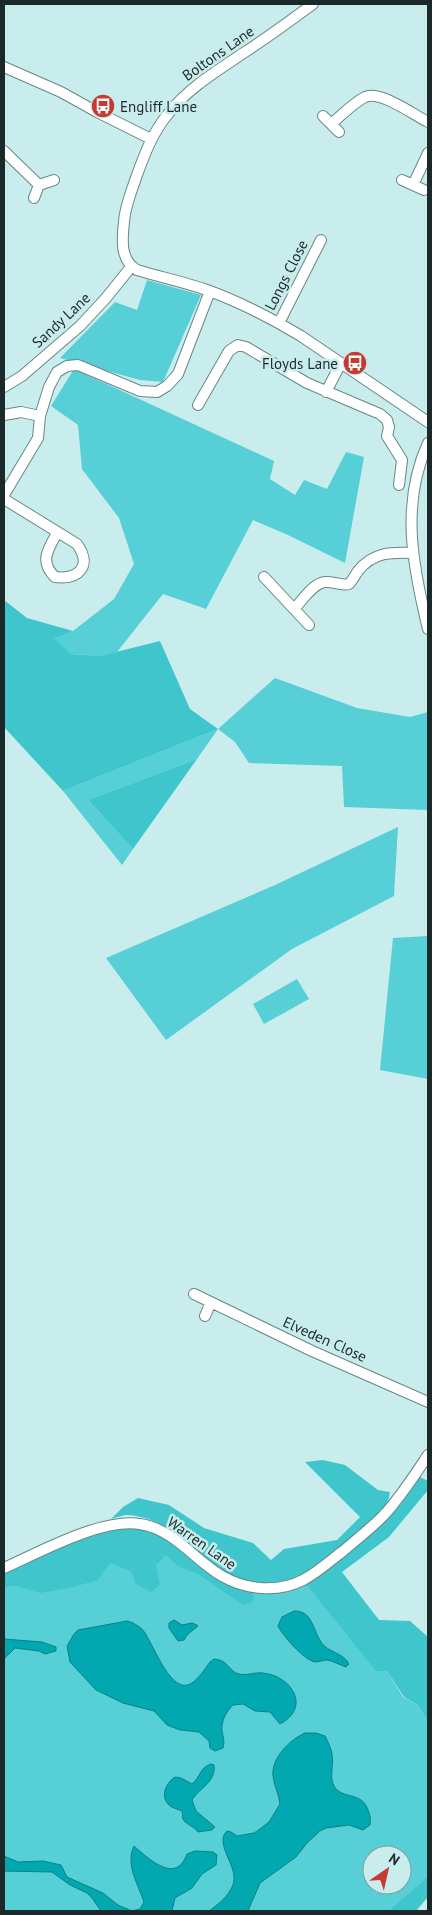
<svg xmlns="http://www.w3.org/2000/svg" width="432" height="1915" viewBox="0 0 432 1915" font-family="'PT Sans',sans-serif">
	<rect width="100%" height="100%" fill="#c9eced"/>
	<path fill="#56cfd6" fill-rule="evenodd" d="M 147,280 L 201,295 L 163,382 L 140,380 L 60,358 L 115,302 L 137,310 Z
		M 74,369 L 274,461 L 270,479 L 295,495 L 304,480 L 327,489 L 346,452 L 364,457 L 345,563 L 288,535 L 253,520 L 206,609 L 163,594 L 117,652 L 100,656 L 71,654 L 52,637 L 60,637 L 73,631 L 114,599 L 134,564 L 119,518 L 82,469 L 78,425 L 51,406 Z
		M 275,678 L 357,708 L 410,717 L 428,712 L 428,810 L 344,807 L 342,766 L 249,763 L 235,742 L 218,729 L 197,759 L 88,800 L 133,849 L 122,865 L 63,791 L 218,729 Z
		M 398,827 L 394,896 L 292,949 L 166,1040 L 106,958 L 275,885 Z
		M 428,936 L 428,1079 L 380,1070 L 393,938 Z
		M 297,979 L 309,999 L 264,1024 L 253,1004 Z
		M 125,1527 L 237,1588 C 266,1595 291,1593 317,1577 L 387,1671 L 403,1697 L 418,1705 L 428,1722 L 428,1876 L 388,1911 L 4,1911 L 4,1572 ZM 372,1855 L 402,1855 L 402,1885 L 372,1885 Z"/>
	<path fill="#3fc6cc" d="M 4,600 L 27,618 L 73,631 L 60,637 L 53,637 L 71,654 L 100,656 L 160,641 L 190,709 L 218,729 L 63,791 L 4,727 Z
		M 197,759 L 133,849 L 88,800 Z
		M 323,1460 L 345,1465 L 378,1490 L 390,1492 C 388,1513 363,1529 347,1542 C 332,1554 318,1567 301,1575 C 289,1581 277,1583 264,1584 C 216,1585 194,1535 151,1520 C 143,1517 134,1515 125,1515 C 121,1516 115,1518 111,1519 L 123,1507 L 138,1498 L 169,1505 L 204,1528 L 253,1543 L 271,1560 L 284,1549 L 337,1540 L 360,1517 L 305,1462 Z
		M 420,1477 L 428,1481 L 428,1490 L 389,1537 L 342,1572 L 379,1620 L 410,1621 L 428,1637 L 428,1722 L 418,1705 L 404,1697 L 387,1671 L 376,1671 L 306,1584 L 317,1577 L 390,1513 Z
		M 125,1527 C 174,1531 182,1554 219,1578 C 230,1586 245,1588 254,1595 L 252,1603 L 243,1605 L 198,1574 L 178,1566 L 166,1555 L 156,1565 L 160,1585 L 151,1592 L 136,1584 L 131,1571 L 110,1563 L 98,1580 L 73,1587 L 40,1593 L 13,1585 L 4,1588 L 4,1572 C 43,1554 82,1535 125,1527 Z
		M 428,1876 L 428,1897 L 416,1911 L 388,1911 Z"/>
	<path fill="#02a8af" stroke="#0a8287" d="M 294,1611 C 312,1610 313,1630 321,1642 C 328,1653 343,1652 349,1664 L 346,1667 C 340,1665 333,1661 327,1660 C 323,1660 319,1662 315,1662 C 304,1660 283,1636 278,1626 L 282,1617 Z
		M 174,1620 L 182,1625 L 192,1623 L 197,1625 L 198,1626 L 188,1634 L 184,1640 L 178,1641 L 169,1628 L 169,1623 Z
		M 127,1621 C 132,1622 137,1625 141,1628 C 152,1638 170,1698 192,1683 C 199,1678 205,1669 210,1662 L 214,1659 C 229,1660 229,1672 239,1674 C 247,1676 254,1672 262,1673 C 291,1675 312,1707 280,1724 L 270,1712 L 255,1711 L 243,1704 L 233,1705 C 226,1712 221,1721 222,1731 C 223,1737 225,1741 223,1748 L 215,1751 L 210,1748 L 209,1741 L 199,1732 L 180,1730 L 167,1725 L 154,1711 L 123,1703 L 96,1690 L 70,1662 L 67,1646 L 74,1634 L 78,1630 Z
		M 4,1639 L 42,1642 L 56,1647 L 56,1651 L 45,1654 L 39,1651 L 15,1648 L 4,1659 Z
		M 305,1733 L 316,1733 L 325,1736 C 328,1742 331,1748 332,1754 C 334,1764 329,1777 334,1786 C 342,1800 362,1791 368,1810 C 370,1815 371,1819 370,1825 L 363,1830 L 349,1825 L 326,1828 L 320,1831 L 307,1843 L 296,1857 L 260,1883 L 248,1911 L 209,1911 C 219,1904 235,1891 234,1877 C 234,1863 215,1842 227,1831 L 231,1832 L 237,1836 L 254,1833 L 260,1829 L 269,1822 L 280,1804 C 279,1794 274,1786 273,1776 C 271,1759 289,1740 305,1733 Z
		M 211,1764 L 214,1765 C 216,1783 199,1788 192,1800 L 196,1811 L 215,1827 L 212,1830 L 198,1832 C 195,1827 184,1823 183,1819 C 182,1817 183,1814 182,1811 C 178,1809 171,1808 168,1804 C 160,1795 167,1782 175,1777 L 181,1778 L 192,1784 C 200,1778 200,1767 211,1764 Z
		M 134,1846 C 149,1859 176,1885 187,1854 L 195,1851 L 213,1852 L 217,1855 L 216,1865 L 202,1874 L 192,1888 L 175,1898 L 172,1911 L 101,1911 L 92,1898 L 87,1893 L 70,1885 L 52,1872 L 4,1871 L 4,1856 L 18,1862 L 43,1861 L 61,1865 L 67,1877 L 103,1893 L 118,1905 L 132,1911 L 140,1909 L 144,1902 C 138,1884 125,1864 134,1846 Z"/>
	<g fill="none" stroke-linecap="round" stroke-linejoin="round">
		<g stroke="#668788" stroke-width="12">
			<path id="minor" d="M 313,4 C 290,21 268,37 245,52 C 217,71 188,88 168,114 C 153,132 145,153 137,175 C 132,190 125,206 124,222 C 122,240 120,260 137,270 C 160,277 184,282 207,290 C 240,302 271,318 301,336 L 428,422
				M 4,67 L 61,92 L 97,112 L 151,139
				M 323,116 L 339,132
				M 331,124 C 341,116 353,103 365,97 C 380,90 414,115 428,122
				M 4,151 L 39,185
				M 402,180 L 424,190
				M 413,185 L 428,153
				M 34,198 L 39,185 L 54,180
				M 279,323 L 321,240
				M 4,387 L 22,376 L 80,326 L 106,298 L 131,267
				M 326,392 L 341,363
				M 198,405 L 229,351 L 238,345 L 246,347 L 307,383 L 380,414 L 387,420 L 389,427 L 387,436 L 402,460 L 399,485
				M 4,415 L 21,412 L 40,416
				M 428,443 C 400,504 413,567 428,629
				M 4,495 L 38,438 L 40,416 L 49,387 L 57,372 L 67,366 L 78,365 L 140,391 L 157,392 L 167,386 L 178,374 L 210,291
				M 4,499 L 77,544 C 92,565 80,580 55,577 C 39,562 48,549 57,533
				M 264,577 L 309,625
				M 294,609 C 302,601 313,583 325,582 C 333,581 340,586 349,584 C 353,580 355,575 358,571 C 373,552 391,552 413,553
				M 194,1294 L 312,1351 L 428,1402
				M 205,1316 L 211,1302
				M 4,1568 C 40,1552 101,1518 140,1524 C 174,1529 194,1560 222,1576 C 246,1590 278,1593 303,1580 C 317,1573 330,1561 343,1551 C 356,1540 370,1529 383,1516 C 400,1498 414,1476 428,1455"/>
		</g>
		<use href="#minor" stroke="#fff" stroke-width="10"/>
	</g>
	<defs>
		<g id="bus-disc" transform="scale(1.25)"><circle r="9.5" fill="#c73a30" stroke="#c9eced"/><path d="M-5-6H5V4H4V6H2V4H-2V6H-4V4H-5ZM-3.5-4V0h7V-4ZM-3.5 1.2v1.5H-2V1.2ZM2 1.2v1.5H3.5V1.2Z" fill="#fff"/></g>
	</defs>
	<g fill-rule="evenodd">
		<use href="#bus-disc" x="103" y="106"/>
		<use href="#bus-disc" x="355" y="363"/>
	</g>
	<g text-anchor="middle" dominant-baseline="central" stroke-width="5" stroke-linejoin="round" paint-order="stroke">
		<g font-size="15" fill="#1c292a" stroke="#c9eced">
			<text transform="translate(218 53) rotate(-35)">Boltons Lane</text>
			<text transform="translate(286 275) rotate(-63)">Longs Close</text>
			<text transform="translate(61 320) rotate(-43)">Sandy Lane</text>
			<text transform="translate(325 1339) rotate(24)">Elveden Close</text>
			<text transform="translate(202 1543) rotate(35)">Warren Lane</text>
		</g>
		<g font-size="15" fill="#1c292a" stroke="#c9eced" text-anchor="start">
			<text x="120" y="106">Engliff Lane</text>
			<text x="338" y="363" text-anchor="end">Floyds Lane</text>
		</g>
	</g>
	<rect width="432" height="1915" fill="none" stroke="#1c292a" stroke-width="10"/>
	<g transform="translate(387 1870) rotate(34)"><circle r="24" fill="#c9eced" stroke="#849e9f"/>
	<path d="M0-4L9 19L0 12L-9 19Z" fill="#c73a30"/>
	<text y="-8" font-size="14" font-weight="bold" text-anchor="middle" fill="#1c292a">N</text>
	</g>
</svg>
